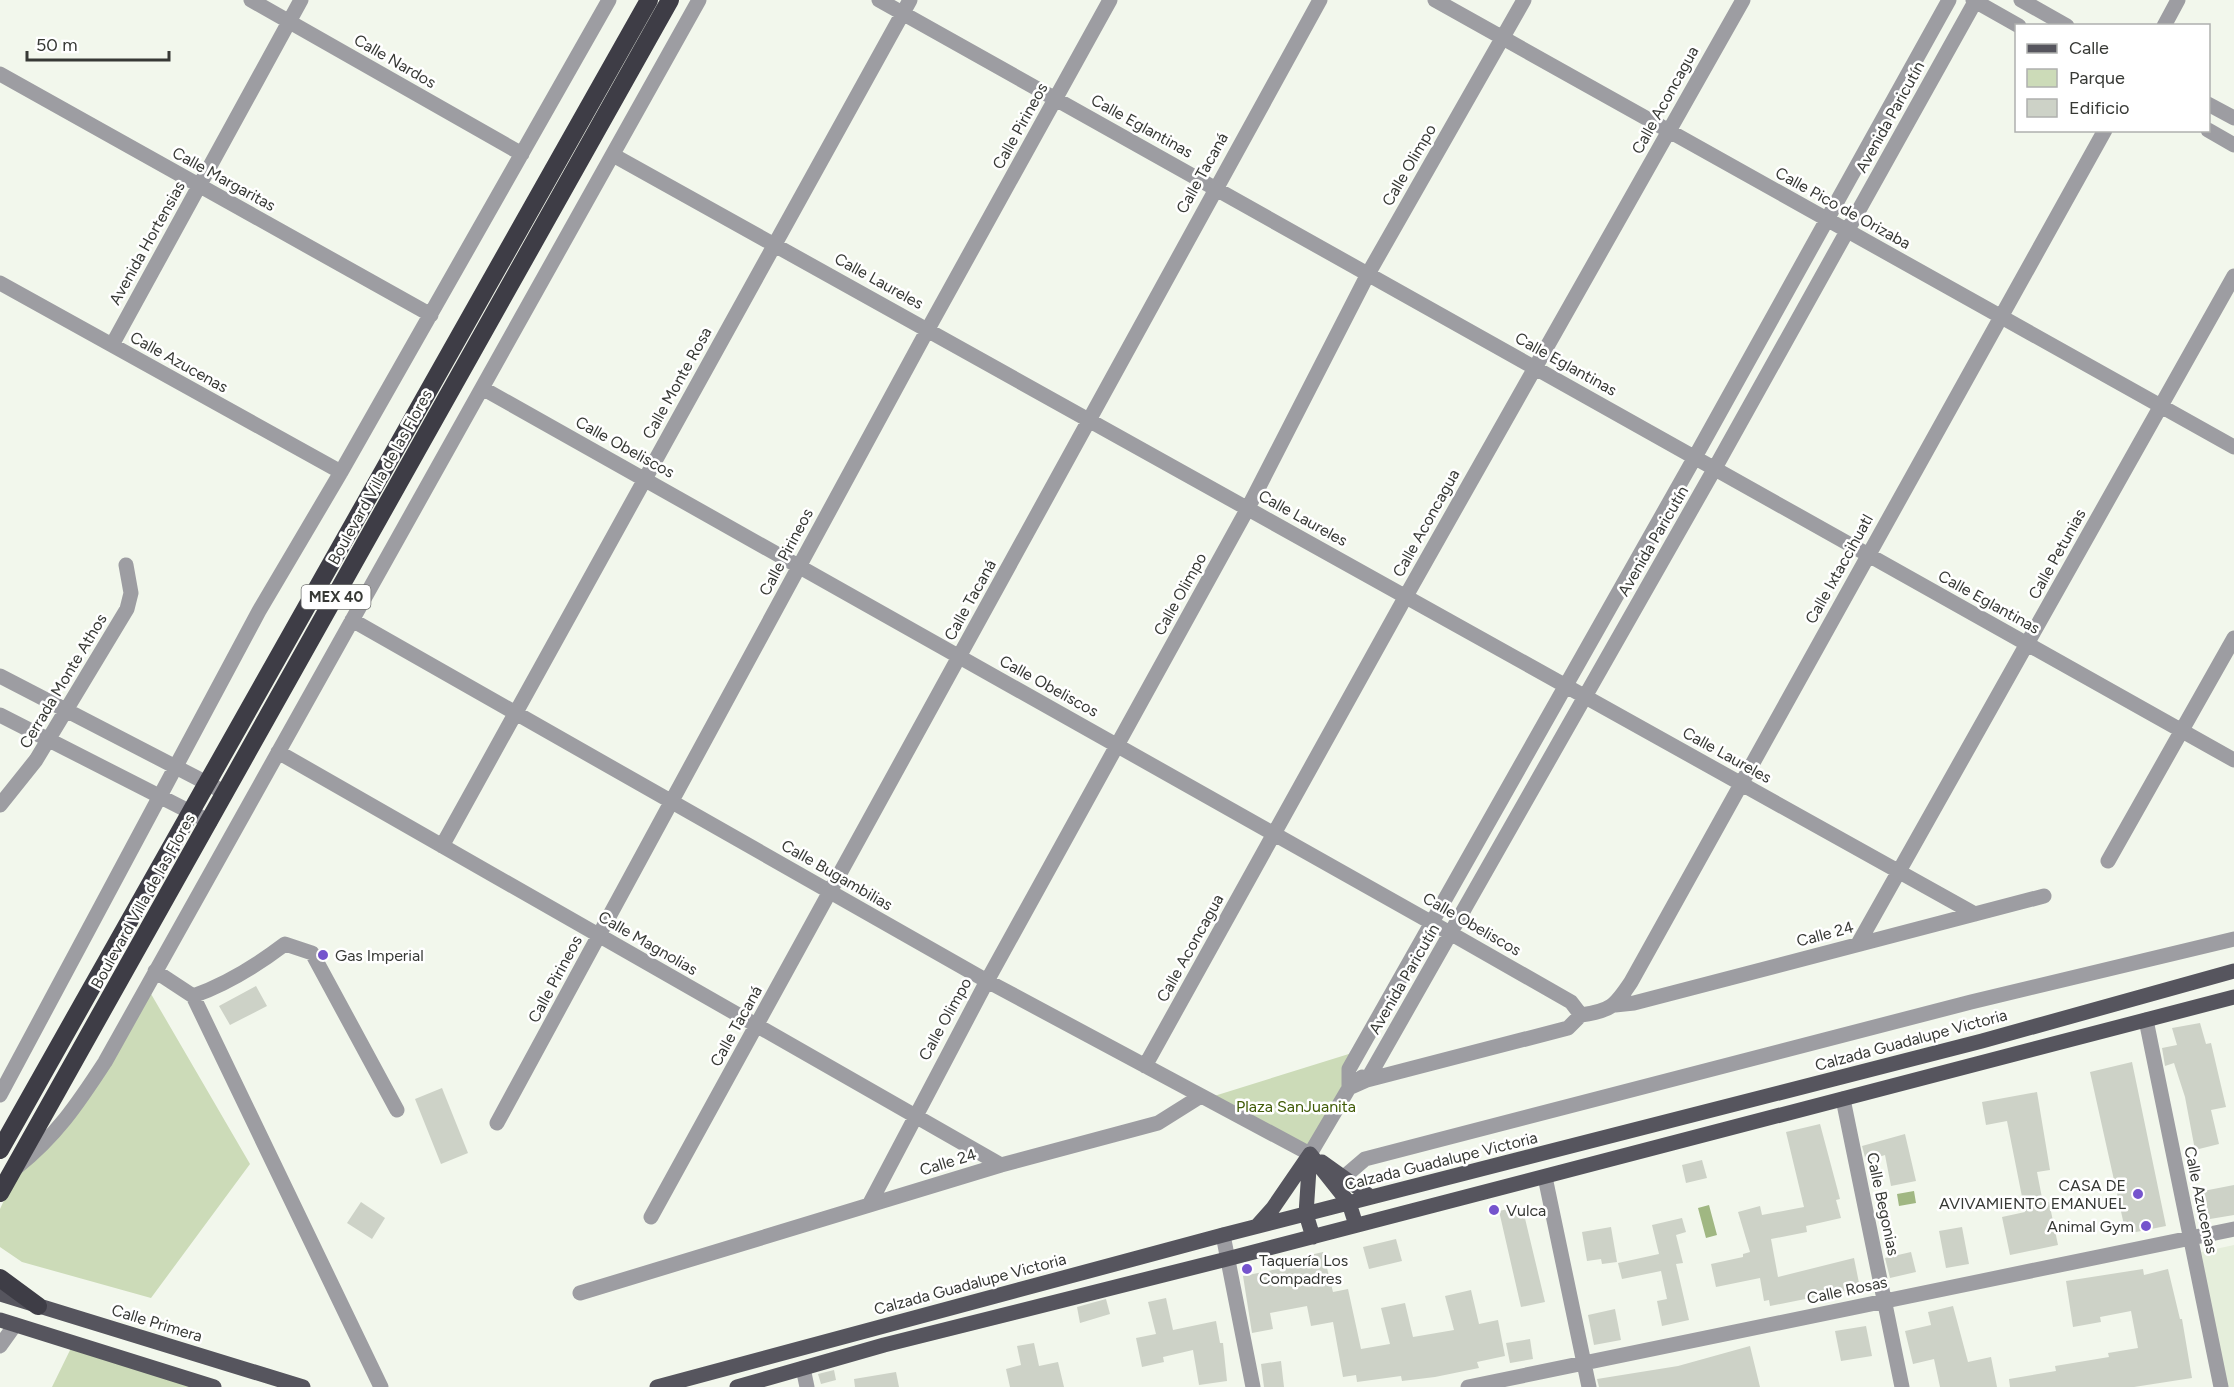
<svg xmlns="http://www.w3.org/2000/svg" width="2234" height="1387" viewBox="0 0 2234 1387" font-family="Figtree,sans-serif">
	<rect width="100%" height="100%" fill="#f2f7ec"/>
	<path fill="#e5eedb" d="M 2234,1245 L 2234,1387 L 2227,1387 L 2197,1253 Z"/>
	<path fill="#ccdbb8" d="M 147,987 L 250,1164 L 151,1298 L 22,1262 L 0,1247 L 0,1209 L 18,1170 L 57,1137 Z
		M 1352,1053 L 1350,1074 L 1309,1151 L 1211,1097 Z
		M 73,1344 L 215,1387 L 52,1387 Z"/>
	<path fill="#a0b782" d="M 1914,1191 L 1916,1203 L 1899,1206 L 1897,1194 Z
		M 1709,1205 L 1717,1235 L 1706,1238 L 1698,1208 Z"/>
	<path fill="#cdd2c7" d="M 256,986 L 267,1006 L 230,1025 L 219,1006 Z
		M 2200,1023 L 2206,1044 L 2211,1043 L 2226,1107 L 2211,1110 L 2219,1144 L 2195,1150 L 2185,1097 L 2174,1063 L 2165,1066 L 2162,1048 L 2177,1045 L 2172,1028 Z
		M 2132,1062 L 2166,1226 L 2126,1234 L 2090,1072 Z
		M 442,1088 L 468,1153 L 441,1164 L 415,1099 Z
		M 2037,1092 L 2050,1170 L 2037,1172 L 2043,1203 L 2049,1202 L 2058,1245 L 2010,1255 L 2002,1217 L 2025,1212 L 2007,1121 L 1986,1125 L 1982,1102 Z
		M 1820,1124 L 1840,1199 L 1836,1200 L 1841,1218 L 1806,1226 L 1807,1232 L 1771,1239 L 1778,1277 L 1854,1258 L 1860,1288 L 1770,1306 L 1769,1300 L 1764,1301 L 1760,1278 L 1716,1287 L 1711,1264 L 1743,1257 L 1743,1254 L 1750,1252 L 1738,1212 L 1760,1206 L 1762,1215 L 1804,1207 L 1786,1132 Z
		M 1905,1134 L 1916,1181 L 1891,1186 L 1885,1155 L 1866,1161 L 1862,1146 Z
		M 1702,1160 L 1707,1178 L 1686,1183 L 1682,1165 Z
		M 2234,1185 L 2234,1215 L 2198,1221 L 2193,1193 Z
		M 361,1202 L 385,1218 L 372,1239 L 347,1223 Z
		M 1522,1206 L 1545,1302 L 1521,1307 L 1499,1211 Z
		M 1682,1218 L 1686,1232 L 1676,1235 L 1683,1263 L 1676,1264 L 1689,1320 L 1662,1326 L 1657,1301 L 1667,1299 L 1661,1271 L 1622,1279 L 1618,1263 L 1659,1254 L 1652,1225 Z
		M 1611,1227 L 1617,1262 L 1602,1264 L 1601,1259 L 1587,1261 L 1582,1232 Z
		M 1962,1227 L 1969,1264 L 1946,1268 L 1939,1231 Z
		M 1396,1239 L 1402,1261 L 1369,1269 L 1363,1247 Z
		M 1323,1252 L 1333,1292 L 1348,1289 L 1361,1349 L 1390,1344 L 1381,1308 L 1405,1303 L 1413,1337 L 1454,1330 L 1445,1296 L 1471,1290 L 1479,1324 L 1498,1320 L 1505,1356 L 1477,1362 L 1479,1368 L 1435,1377 L 1402,1381 L 1401,1376 L 1357,1382 L 1356,1375 L 1343,1377 L 1333,1322 L 1311,1326 L 1307,1306 L 1270,1313 L 1273,1329 L 1252,1333 L 1243,1276 L 1308,1263 L 1306,1256 Z
		M 1911,1252 L 1916,1272 L 1890,1278 L 1885,1258 Z
		M 2143,1269 L 2144,1275 L 2168,1269 L 2180,1319 L 2182,1319 L 2192,1378 L 2134,1387 L 2010,1387 L 2009,1379 L 2056,1371 L 2055,1366 L 2109,1357 L 2108,1353 L 2138,1348 L 2131,1311 L 2100,1317 L 2101,1322 L 2073,1327 L 2066,1281 Z
		M 1166,1298 L 1173,1330 L 1216,1321 L 1220,1343 L 1223,1343 L 1227,1381 L 1199,1385 L 1193,1350 L 1163,1357 L 1164,1362 L 1142,1367 L 1136,1338 L 1156,1334 L 1148,1302 Z
		M 1106,1299 L 1110,1314 L 1080,1323 L 1077,1307 Z
		M 1953,1306 L 1968,1362 L 1991,1357 L 1997,1387 L 1940,1387 L 1934,1359 L 1913,1364 L 1905,1331 L 1931,1325 L 1928,1312 Z
		M 1615,1309 L 1621,1340 L 1594,1345 L 1588,1315 Z
		M 1866,1326 L 1872,1356 L 1841,1361 L 1835,1331 Z
		M 1530,1339 L 1533,1359 L 1510,1363 L 1506,1343 Z
		M 1034,1343 L 1039,1366 L 1058,1362 L 1064,1387 L 1010,1387 L 1006,1369 L 1021,1365 L 1017,1346 Z
		M 1750,1346 L 1760,1387 L 1599,1387 L 1597,1379 L 1678,1366 Z
		M 1281,1361 L 1284,1387 L 1264,1387 L 1261,1364 Z
		M 834,1370 L 836,1380 L 821,1384 L 818,1374 Z
		M 896,1372 L 899,1387 L 855,1387 L 854,1379 Z"/>
	<g fill="none" stroke-linecap="round" stroke-linejoin="round">
		<path stroke="#9d9da2" stroke-width="15" d="M 251,0 L 522,154
			M 879,0 L 2234,760
			M 1435,0 L 2234,447
			M 1973,0 L 2019,26
			M 2021,0 L 2067,26
			M 2164,26 L 2178,0
			M 0,74 L 431,315
			M 2208,104 L 2234,118
			M 2208,130 L 2234,145
			M 613,155 L 1975,914
			M 0,283 L 341,472
			M 112,345 L 301,0
			M 482,388 L 1450,933 L 1571,1002 L 1581,1015 C 1611,1011 1615,1006 1631,982 L 2105,130
			M 352,620 L 987,981 L 1310,1154 L 1349,1088 L 1349,1069 L 1695,457 L 1949,0
			M 0,676 L 226,793
			M 0,715 L 210,822
			M 278,752 L 1001,1165
			M 0,805 L 36,760 L 127,609 L 131,593 L 126,565
			M 442,846 L 910,0
			M 2108,861 L 2234,638
			M 1858,944 L 2234,276
			M 155,971 L 193,996 L 381,1387
			M 193,996 C 227,984 256,966 285,944 L 312,953 L 397,1110
			M 1615,1005 L 1634,1003 L 2044,896
			M 2146,1020 L 2221,1387
			M 1145,1066 L 1406,596 L 1743,0
			M 1362,1077 L 1367,1080 L 1568,1028 L 1581,1015
			M 1349,1088 L 1367,1080 L 1715,468 L 1976,0
			M 0,1095 L 259,611 L 341,472 L 609,0
			M 1843,1099 L 1902,1387
			M 497,1123 L 928,329 L 1110,0
			M 16,1168 C 56,1136 77,1105 105,1062 L 699,0
			M 1344,1177 L 1365,1159 L 1971,1002 L 2234,939
			M 1545,1177 L 1589,1387
			M 869,1205 L 987,981 L 1248,508 L 1368,274 L 1524,0
			M 651,1217 L 1320,0
			M 1223,1235 L 1253,1387
			M 580,1293 L 1001,1165 L 1158,1123 L 1201,1096
			M 0,1346 L 15,1325
			M 803,1368 L 807,1387
			M 1468,1387 L 2234,1229"/>
		<path stroke="#56555e" stroke-width="15" d="M 1310,1154 L 1349,1203 L 1356,1225
			M 1310,1154 L 1306,1214 L 1313,1237
			M 1322,1162 L 1371,1197
			M 1257,1226 L 1273,1208 L 1310,1154
			M 0,1294 L 303,1387
			M 0,1320 L 214,1387
			M 657,1387 L 1223,1235 L 1982,1041 L 2234,971
			M 737,1387 L 884,1345 L 1227,1259 L 2234,997"/>
		<path stroke="#3e3d46" stroke-width="18" d="M 0,1150 L 649,0
			M 0,1193 L 670,0
			M 0,1278 L 38,1306"/>
	</g>
	<g fill="#7554cd" stroke="#fff" stroke-width="2">
		<circle cx="323" cy="955" r="6"/>
		<circle cx="2138" cy="1194" r="6"/>
		<circle cx="1494" cy="1210" r="6"/>
		<circle cx="2146" cy="1226" r="6"/>
		<circle cx="1247" cy="1269" r="6"/>
	</g>
	<g text-anchor="middle" dominant-baseline="central" stroke-width="5" stroke-linejoin="round" paint-order="stroke">
		<rect fill="#fff" stroke="#737472" stroke-width="1.5" x="301.5" y="585" width="69" height="24" rx="4.5"/>
		<g font-size="15" font-weight="bold" fill="#373935">
			<text x="336" y="597">MEX 40</text>
		</g>
		<g font-size="16" fill="#373935" stroke="#fff">
			<text transform="translate(395 61) rotate(30)">Calle Nardos</text>
			<text transform="translate(1665 100) rotate(-61)">Calle Aconcagua</text>
			<text transform="translate(1890 117) rotate(-61)">Avenida Paricutín</text>
			<text transform="translate(1020 126) rotate(-61)">Calle Pirineos</text>
			<text transform="translate(1142 126) rotate(29)">Calle Eglantinas</text>
			<text transform="translate(1409 165) rotate(-60)">Calle Olimpo</text>
			<text transform="translate(1202 173) rotate(-61)">Calle Tacaná</text>
			<text transform="translate(224 179) rotate(29)">Calle Margaritas</text>
			<text transform="translate(1843 208) rotate(29)">Calle Pico de Orizaba</text>
			<text transform="translate(147 243) rotate(-61)">Avenida Hortensias</text>
			<text transform="translate(879 281) rotate(29)">Calle Laureles</text>
			<text transform="translate(179 362) rotate(29)">Calle Azucenas</text>
			<text transform="translate(1566 364) rotate(29)">Calle Eglantinas</text>
			<text transform="translate(677 383) rotate(-61)">Calle Monte Rosa</text>
			<text transform="translate(625 447) rotate(29)">Calle Obeliscos</text>
			<text transform="translate(380 477) rotate(-61)">Boulevard Villa de las Flores</text>
			<text transform="translate(1303 518) rotate(29)">Calle Laureles</text>
			<text transform="translate(1426 523) rotate(-61)">Calle Aconcagua</text>
			<text transform="translate(1653 541) rotate(-60)">Avenida Paricutín</text>
			<text transform="translate(786 552) rotate(-62)">Calle Pirineos</text>
			<text transform="translate(2057 554) rotate(-61)">Calle Petunias</text>
			<text transform="translate(1839 569) rotate(-61)">Calle Ixtaccihuatl</text>
			<text transform="translate(1180 594) rotate(-61)">Calle Olimpo</text>
			<text transform="translate(970 600) rotate(-61)">Calle Tacaná</text>
			<text transform="translate(1989 602) rotate(29)">Calle Eglantinas</text>
			<text transform="translate(63 681) rotate(-59)">Cerrada Monte Athos</text>
			<text transform="translate(1049 686) rotate(29)">Calle Obeliscos</text>
			<text transform="translate(1727 755) rotate(29)">Calle Laureles</text>
			<text transform="translate(837 875) rotate(30)">Calle Bugambilias</text>
			<text transform="translate(143 901) rotate(-61)">Boulevard Villa de las Flores</text>
			<text transform="translate(1472 924) rotate(30)">Calle Obeliscos</text>
			<text transform="translate(1825 934) rotate(-15)">Calle 24</text>
			<text transform="translate(648 943) rotate(30)">Calle Magnolias</text>
			<text transform="translate(1190 948) rotate(-61)">Calle Aconcagua</text>
			<text transform="translate(555 979) rotate(-62)">Calle Pirineos</text>
			<text transform="translate(1404 979) rotate(-60)">Avenida Paricutín</text>
			<text transform="translate(945 1019) rotate(-61)">Calle Olimpo</text>
			<text transform="translate(736 1026) rotate(-61)">Calle Tacaná</text>
			<text transform="translate(1911 1040) rotate(-15)">Calzada Guadalupe Victoria</text>
			<text transform="translate(1441 1161) rotate(-14)">Calzada Guadalupe Victoria</text>
			<text transform="translate(948 1162) rotate(-17)">Calle 24</text>
			<text transform="translate(2201 1200) rotate(78)">Calle Azucenas</text>
			<text transform="translate(1883 1204) rotate(78)">Calle Begonias</text>
			<text transform="translate(970 1284) rotate(-15)">Calzada Guadalupe Victoria</text>
			<text transform="translate(1847 1290) rotate(-12)">Calle Rosas</text>
			<text transform="translate(157 1323) rotate(17)">Calle Primera</text>
		</g>
		<g font-size="16" fill="#373935" stroke="#fff" text-anchor="start">
			<text x="335" y="955">Gas Imperial</text>
			<text x="2126" y="1185" text-anchor="end">CASA DE<tspan x="2126" dy="18">AVIVAMIENTO EMANUEL</tspan></text>
			<text x="1506" y="1210">Vulca</text>
			<text x="2134" y="1226" text-anchor="end">Animal Gym</text>
			<text x="1259" y="1260">Taquería Los<tspan x="1259" dy="18">Compadres</tspan></text>
		</g>
		<g font-size="16" fill="#405b07" stroke="#fff">
			<text x="1296" y="1106">Plaza SanJuanita</text>
		</g>
	</g>
	<rect x="2015" y="24" width="195" height="108" fill="#ffffff" stroke="#afb0ae" stroke-width="1.5"/>
	<rect x="2027" y="44" width="30" height="9" fill="#56555e" stroke="#afb0ae" stroke-width="1.5"/>
	<text x="2069" y="54" font-size="18" fill="#373935">Calle</text>
	<rect x="2027" y="69" width="30" height="18" fill="#ccdbb8" stroke="#afb0ae" stroke-width="1.5"/>
	<text x="2069" y="84" font-size="18" fill="#373935">Parque</text>
	<rect x="2027" y="99" width="30" height="18" fill="#cdd2c7" stroke="#afb0ae" stroke-width="1.5"/>
	<text x="2069" y="114" font-size="18" fill="#373935">Edificio</text>
	<path d="M27 51v9h142v-9" fill="none" stroke="#373935" stroke-width="3"/>
	<text x="36" y="51" font-size="18" fill="#373935" stroke="#ffffff" stroke-width="4.5" paint-order="stroke">50 m</text>
</svg>
